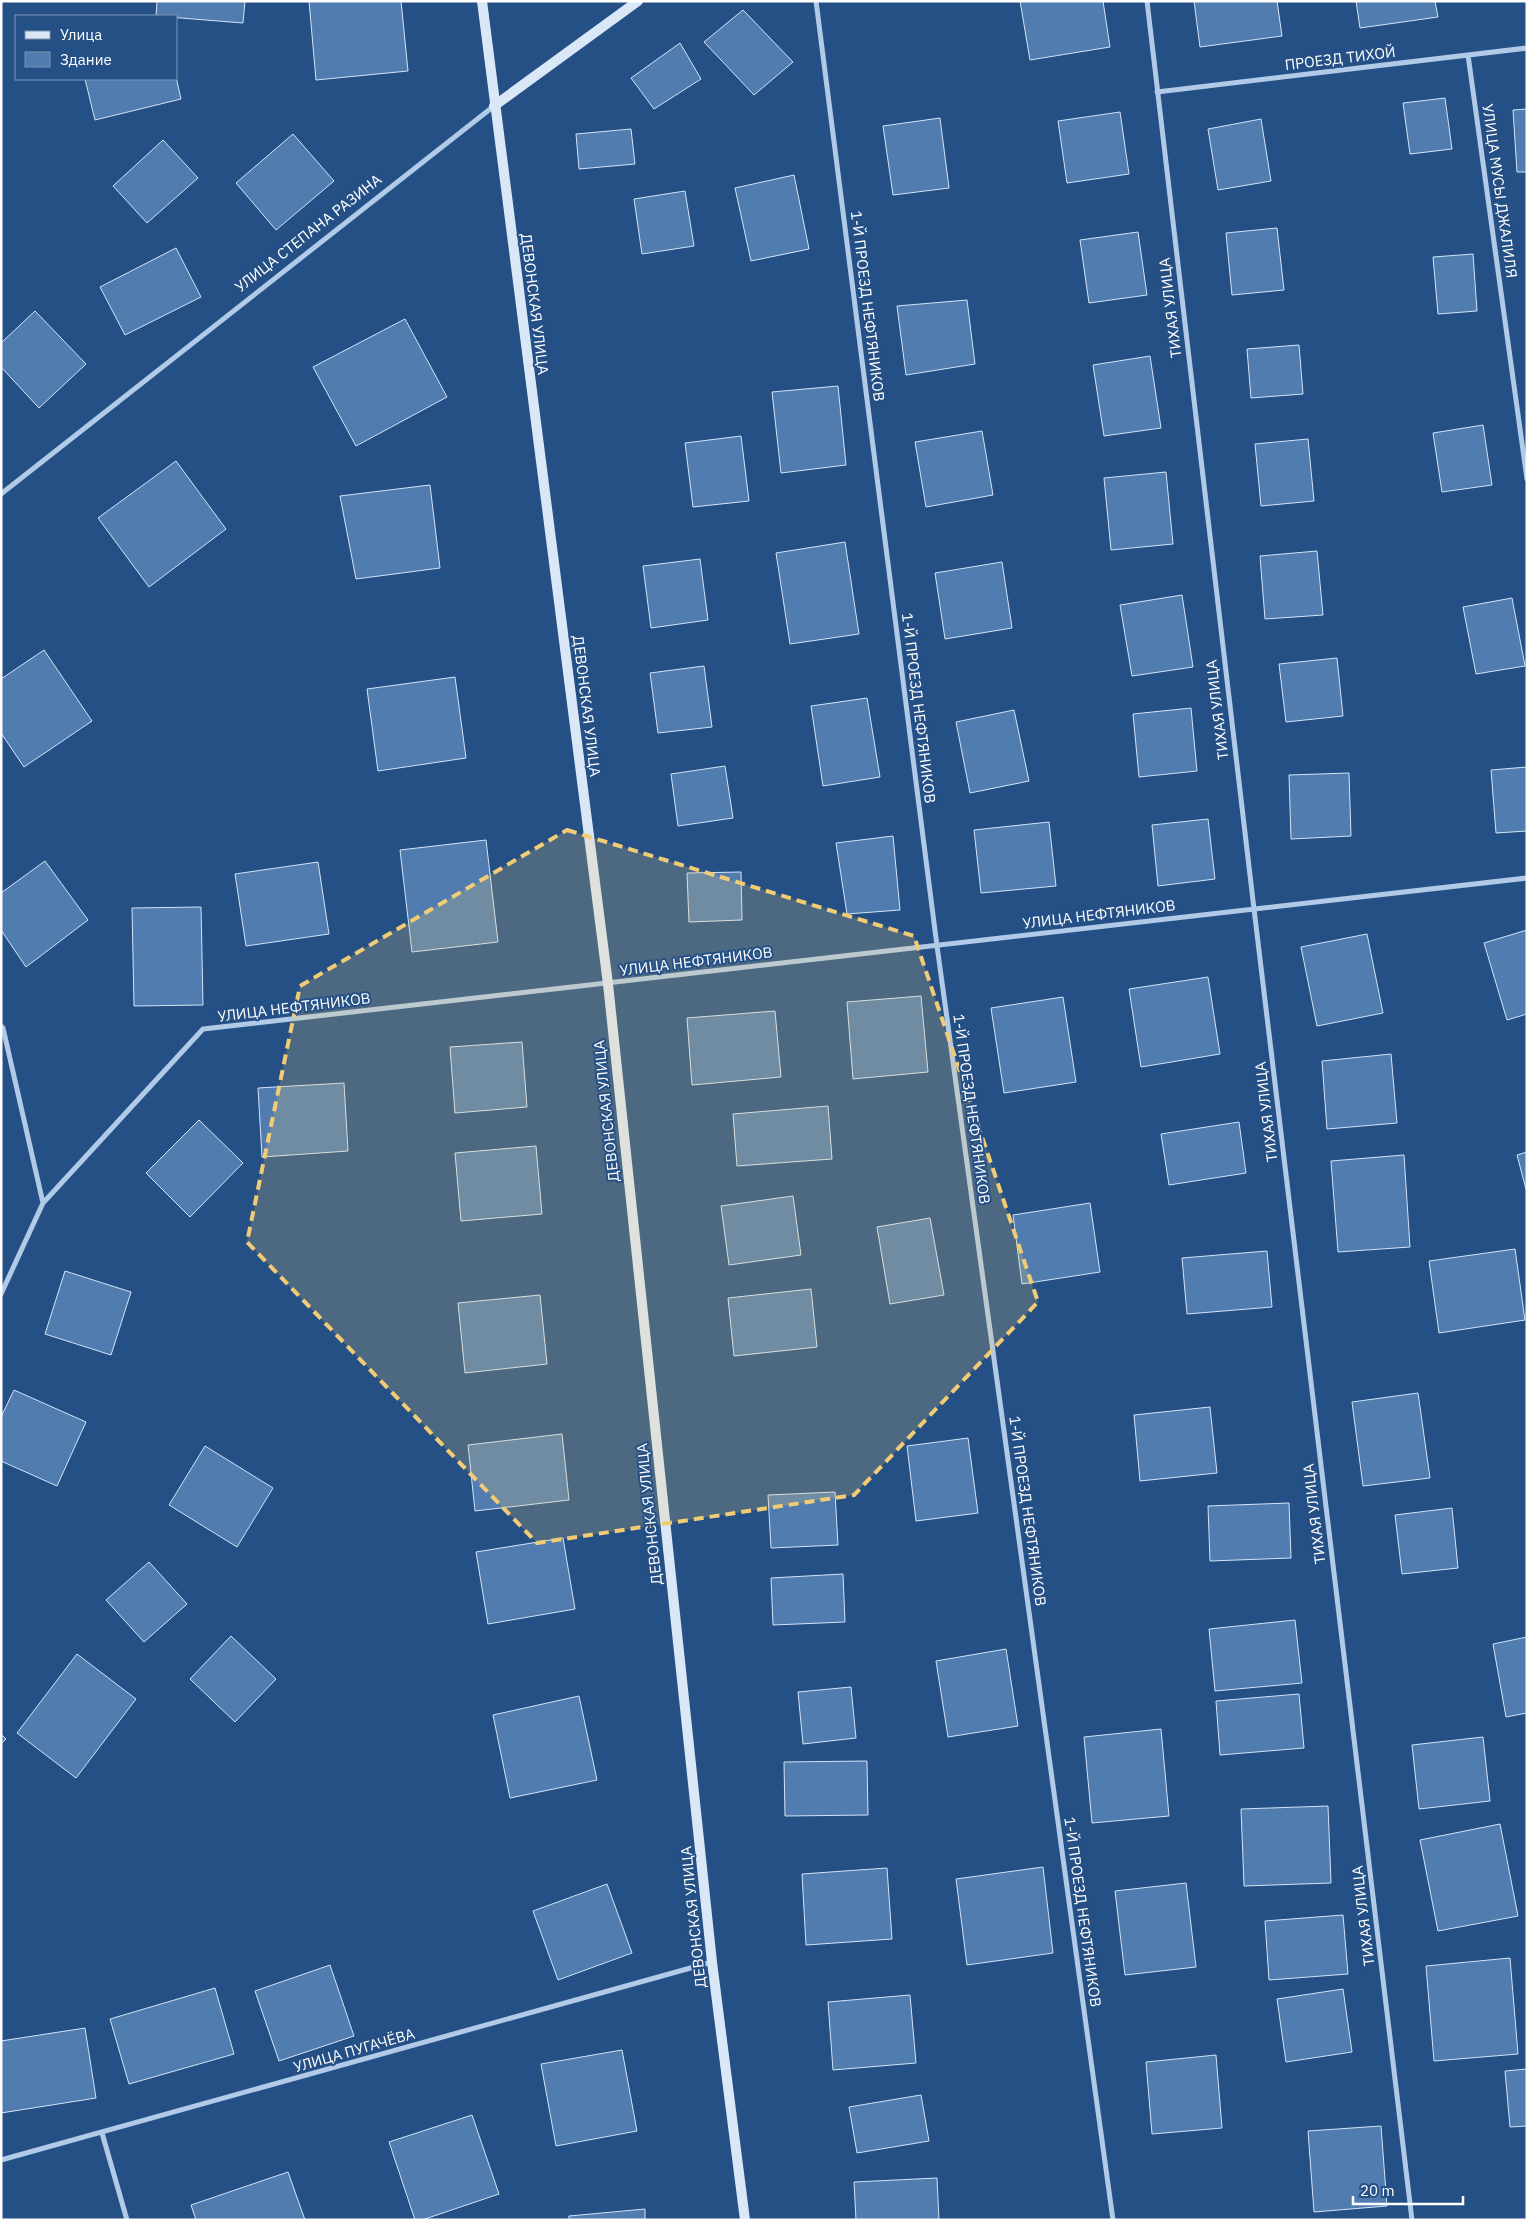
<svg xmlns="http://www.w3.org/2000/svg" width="1528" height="2221" viewBox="0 0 1528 2221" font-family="'IBM Plex Sans',sans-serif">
	<rect width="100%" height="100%" fill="#255086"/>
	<path fill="#517cb0" stroke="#d3e4f6" d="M 157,1 L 245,1 L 243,23 L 156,16 Z
		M 309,1 L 401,1 L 408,71 L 316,80 Z
		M 1020,1 L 1103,1 L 1110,47 L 1030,60 Z
		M 1194,1 L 1277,1 L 1282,36 L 1200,47 Z
		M 1356,1 L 1435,1 L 1438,17 L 1360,28 Z
		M 743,10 L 793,62 L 754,95 L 704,42 Z
		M 680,43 L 701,79 L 654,109 L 631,78 Z
		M 176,77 L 181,99 L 95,120 L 85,79 Z
		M 1445,98 L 1452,149 L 1410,154 L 1403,103 Z
		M 1527,109 L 1527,172 L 1517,172 L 1513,110 Z
		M 1120,112 L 1129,174 L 1067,183 L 1058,121 Z
		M 940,118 L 949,188 L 893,195 L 883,126 Z
		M 1261,119 L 1271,181 L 1218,190 L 1208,129 Z
		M 631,129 L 635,164 L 579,169 L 576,134 Z
		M 293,134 L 334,181 L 276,230 L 236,183 Z
		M 163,140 L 198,178 L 147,223 L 113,186 Z
		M 794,175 L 809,249 L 751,261 L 735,188 Z
		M 685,191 L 694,246 L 642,254 L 634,199 Z
		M 1277,228 L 1284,290 L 1232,295 L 1226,233 Z
		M 1138,232 L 1147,295 L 1089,303 L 1080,240 Z
		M 176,248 L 201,297 L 125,335 L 100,287 Z
		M 1473,254 L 1477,311 L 1438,314 L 1433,257 Z
		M 967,300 L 975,364 L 906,375 L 897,306 Z
		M 35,311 L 86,364 L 39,408 L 1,367 L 1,343 Z
		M 405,319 L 447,397 L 356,446 L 313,367 Z
		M 1299,345 L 1303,394 L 1251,398 L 1247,349 Z
		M 1150,356 L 1161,428 L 1104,436 L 1093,365 Z
		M 838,386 L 846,465 L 781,473 L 772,392 Z
		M 1483,425 L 1492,485 L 1442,492 L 1433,433 Z
		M 982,431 L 993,495 L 926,507 L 915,442 Z
		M 741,436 L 749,501 L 693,507 L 685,443 Z
		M 1308,439 L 1314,501 L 1261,506 L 1255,444 Z
		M 176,461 L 226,529 L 149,587 L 98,518 Z
		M 1166,472 L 1173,544 L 1111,550 L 1104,478 Z
		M 430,485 L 440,568 L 356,579 L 340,496 Z
		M 845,542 L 859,634 L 790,644 L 776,553 Z
		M 1317,551 L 1323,615 L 1265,619 L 1260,556 Z
		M 700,559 L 708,620 L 651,628 L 643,566 Z
		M 1002,562 L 1012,628 L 945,639 L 935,573 Z
		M 1182,595 L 1193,667 L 1132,676 L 1120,605 Z
		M 1512,598 L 1525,666 L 1476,674 L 1463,607 Z
		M 44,650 L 92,721 L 24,767 L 1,733 L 1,679 Z
		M 1337,658 L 1343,716 L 1286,722 L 1279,664 Z
		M 704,666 L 712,727 L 658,733 L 650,673 Z
		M 455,677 L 466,758 L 378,771 L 367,689 Z
		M 867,698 L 880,777 L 823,786 L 811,706 Z
		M 1191,708 L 1197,771 L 1139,777 L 1133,714 Z
		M 1014,710 L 1029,781 L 970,793 L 956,722 Z
		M 725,766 L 733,818 L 678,826 L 671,774 Z
		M 1527,767 L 1527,831 L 1496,833 L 1491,770 Z
		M 1349,773 L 1351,836 L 1291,839 L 1289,775 Z
		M 1208,819 L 1215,879 L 1158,886 L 1152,825 Z
		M 1049,822 L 1056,886 L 981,893 L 974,830 Z
		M 893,836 L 900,910 L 847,914 L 836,843 Z
		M 486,840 L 498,942 L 412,952 L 400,850 Z
		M 45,861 L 88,920 L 26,967 L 1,930 L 1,893 Z
		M 318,862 L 329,934 L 246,946 L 235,874 Z
		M 741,872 L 742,920 L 689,922 L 687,873 Z
		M 201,907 L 203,1005 L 134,1006 L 132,908 Z
		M 1527,930 L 1527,1014 L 1507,1020 L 1484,943 Z
		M 1367,934 L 1383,1013 L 1317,1026 L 1301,947 Z
		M 1208,977 L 1220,1054 L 1141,1067 L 1129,989 Z
		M 921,996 L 928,1072 L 853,1079 L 847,1002 Z
		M 1063,997 L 1076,1082 L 1004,1093 L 991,1008 Z
		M 775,1011 L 781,1077 L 692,1085 L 687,1018 Z
		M 522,1042 L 527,1107 L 455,1113 L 450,1047 Z
		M 1391,1054 L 1397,1123 L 1327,1129 L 1322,1061 Z
		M 344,1083 L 348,1151 L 262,1157 L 258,1088 Z
		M 828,1106 L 832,1159 L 737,1166 L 733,1114 Z
		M 199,1120 L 243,1163 L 190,1217 L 146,1173 Z
		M 1239,1122 L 1246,1173 L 1169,1185 L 1161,1134 Z
		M 536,1146 L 542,1214 L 461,1221 L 455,1153 Z
		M 1527,1152 L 1527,1193 L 1517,1155 Z
		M 1404,1155 L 1410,1247 L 1338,1252 L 1331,1161 Z
		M 793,1196 L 801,1255 L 729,1265 L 721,1206 Z
		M 1090,1203 L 1100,1272 L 1022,1284 L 1013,1215 Z
		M 930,1218 L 944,1295 L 890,1304 L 877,1227 Z
		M 1515,1249 L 1525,1320 L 1439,1333 L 1429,1261 Z
		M 1267,1251 L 1272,1307 L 1187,1314 L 1182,1258 Z
		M 65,1271 L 131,1292 L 111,1355 L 45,1334 Z
		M 811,1289 L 817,1347 L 734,1356 L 728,1298 Z
		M 540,1295 L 547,1364 L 465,1373 L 458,1303 Z
		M 14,1390 L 86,1422 L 57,1486 L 1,1461 L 1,1417 Z
		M 1418,1393 L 1430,1478 L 1363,1486 L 1352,1402 Z
		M 1210,1407 L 1217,1473 L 1140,1481 L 1134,1415 Z
		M 562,1434 L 569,1500 L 475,1511 L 468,1445 Z
		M 968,1438 L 978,1513 L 916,1521 L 907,1446 Z
		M 205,1446 L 273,1488 L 237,1547 L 169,1505 Z
		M 835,1492 L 838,1545 L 771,1548 L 768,1495 Z
		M 1289,1503 L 1291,1558 L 1210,1561 L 1208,1506 Z
		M 1452,1508 L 1458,1568 L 1402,1574 L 1395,1515 Z
		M 563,1538 L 575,1609 L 488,1624 L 476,1552 Z
		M 149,1562 L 187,1604 L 144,1642 L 106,1600 Z
		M 843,1574 L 845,1622 L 773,1625 L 771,1578 Z
		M 1295,1620 L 1302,1683 L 1215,1691 L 1209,1629 Z
		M 231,1636 L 276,1679 L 235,1722 L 190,1679 Z
		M 1527,1637 L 1527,1713 L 1506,1717 L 1493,1644 Z
		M 1006,1649 L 1018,1726 L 948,1737 L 936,1661 Z
		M 77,1654 L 136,1699 L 76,1778 L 17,1733 Z
		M 851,1687 L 856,1738 L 803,1744 L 798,1692 Z
		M 1299,1694 L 1304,1748 L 1220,1755 L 1216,1701 Z
		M 579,1696 L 597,1780 L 510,1798 L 493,1715 Z
		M 1161,1729 L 1169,1816 L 1092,1823 L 1084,1737 Z
		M 1,1734 L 6,1739 L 1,1744 Z
		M 1483,1737 L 1490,1801 L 1419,1809 L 1412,1745 Z
		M 867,1761 L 868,1815 L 785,1816 L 784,1762 Z
		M 1328,1806 L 1331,1883 L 1244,1886 L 1241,1809 Z
		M 1500,1824 L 1518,1916 L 1438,1931 L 1420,1840 Z
		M 1043,1867 L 1053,1953 L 967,1965 L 956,1879 Z
		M 887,1868 L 892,1939 L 806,1945 L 802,1874 Z
		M 1186,1883 L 1196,1967 L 1125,1975 L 1115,1891 Z
		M 607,1884 L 632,1953 L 558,1980 L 533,1911 Z
		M 1343,1915 L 1348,1974 L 1269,1980 L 1265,1921 Z
		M 1510,1958 L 1518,2054 L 1434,2061 L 1426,1966 Z
		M 330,1965 L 354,2036 L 279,2061 L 255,1991 Z
		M 215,1988 L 234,2054 L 129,2084 L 110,2019 Z
		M 1343,1989 L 1352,2052 L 1286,2062 L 1277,1999 Z
		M 910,1995 L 916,2063 L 833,2070 L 828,2002 Z
		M 85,2028 L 96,2098 L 1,2113 L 1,2041 Z
		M 622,2050 L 637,2131 L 556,2146 L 541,2064 Z
		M 1216,2055 L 1222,2128 L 1152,2134 L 1146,2062 Z
		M 1527,2069 L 1527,2126 L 1510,2127 L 1505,2071 Z
		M 921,2095 L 929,2141 L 857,2153 L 849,2107 Z
		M 472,2115 L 499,2194 L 422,2220 L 415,2220 L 389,2142 Z
		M 1381,2126 L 1387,2206 L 1314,2212 L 1308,2131 Z
		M 288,2172 L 305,2220 L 196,2220 L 191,2205 Z
		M 937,2178 L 939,2220 L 856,2220 L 854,2182 Z
		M 645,2209 L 645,2220 L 569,2220 L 569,2216 Z"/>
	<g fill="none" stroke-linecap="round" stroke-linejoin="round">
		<path stroke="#b0cae8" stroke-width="5" d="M 816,1 L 937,946 L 1113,2220
			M 1147,1 L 1254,909 L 1412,2220
			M 1468,55 L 1527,479
			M 1157,92 L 1527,48
			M 1,494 L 494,106
			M 1,1026 L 3,1028 L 43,1203
			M 1,1294 L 43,1203 L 203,1029 L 1527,878
			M 102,2133 L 127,2220
			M 1,2160 L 712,1962"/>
		<path stroke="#dae7f7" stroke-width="10" d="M 482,1 L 608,984 L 712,1962 L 745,2220
			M 494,106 L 638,1"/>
	</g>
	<path fill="#f2cc74" fill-opacity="0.2" stroke="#f2cc74" stroke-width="4" stroke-dasharray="10 6" stroke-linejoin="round" d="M 567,830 L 914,936 L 1038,1302 L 854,1495 L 537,1543 L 247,1242 L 300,986 Z"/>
	<g text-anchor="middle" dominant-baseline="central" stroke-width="4" stroke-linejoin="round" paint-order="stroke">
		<g font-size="15" fill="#fff" stroke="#255086">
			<text transform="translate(1340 58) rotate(-7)">ПРОЕЗД ТИХОЙ</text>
			<text transform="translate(1500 191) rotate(82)">УЛИЦА МУСЫ ДЖАЛИЛЯ</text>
			<text transform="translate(308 233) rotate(-38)">УЛИЦА СТЕПАНА РАЗИНА</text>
			<text transform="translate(535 304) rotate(83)">ДЕВОНСКАЯ УЛИЦА</text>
			<text transform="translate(868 306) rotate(83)">1-Й ПРОЕЗД НЕФТЯНИКОВ</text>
			<text transform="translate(1170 308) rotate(-97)">ТИХАЯ УЛИЦА</text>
			<text transform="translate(587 706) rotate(83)">ДЕВОНСКАЯ УЛИЦА</text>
			<text transform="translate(919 708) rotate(83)">1-Й ПРОЕЗД НЕФТЯНИКОВ</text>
			<text transform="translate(1217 710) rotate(-97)">ТИХАЯ УЛИЦА</text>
			<text transform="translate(1099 914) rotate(-7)">УЛИЦА НЕФТЯНИКОВ</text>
			<text transform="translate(696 961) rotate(-7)">УЛИЦА НЕФТЯНИКОВ</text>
			<text transform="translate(294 1007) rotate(-7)">УЛИЦА НЕФТЯНИКОВ</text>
			<text transform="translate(972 1109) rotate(82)">1-Й ПРОЕЗД НЕФТЯНИКОВ</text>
			<text transform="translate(606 1111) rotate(-96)">ДЕВОНСКАЯ УЛИЦА</text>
			<text transform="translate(1266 1112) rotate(-97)">ТИХАЯ УЛИЦА</text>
			<text transform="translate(1028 1511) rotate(82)">1-Й ПРОЕЗД НЕФТЯНИКОВ</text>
			<text transform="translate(649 1514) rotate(-96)">ДЕВОНСКАЯ УЛИЦА</text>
			<text transform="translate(1314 1514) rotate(-97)">ТИХАЯ УЛИЦА</text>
			<text transform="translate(1083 1912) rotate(82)">1-Й ПРОЕЗД НЕФТЯНИКОВ</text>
			<text transform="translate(1363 1916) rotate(-97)">ТИХАЯ УЛИЦА</text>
			<text transform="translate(693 1917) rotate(-96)">ДЕВОНСКАЯ УЛИЦА</text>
			<text transform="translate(354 2050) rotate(-16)">УЛИЦА ПУГАЧЁВА</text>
		</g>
	</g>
	<rect width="1528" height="2221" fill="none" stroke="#ffffff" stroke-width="5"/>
	<rect x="15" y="15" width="162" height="65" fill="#255086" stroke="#7c96b6"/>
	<rect x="25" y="31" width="25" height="8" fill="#dae7f7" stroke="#7c96b6"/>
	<text x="60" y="40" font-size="15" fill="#ffffff">Улица</text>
	<rect x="25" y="52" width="25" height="15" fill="#517cb0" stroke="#7c96b6"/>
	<text x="60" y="65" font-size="15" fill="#ffffff">Здание</text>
	<path d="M1353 2196v8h110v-8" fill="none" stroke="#ffffff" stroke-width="2.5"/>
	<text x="1360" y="2196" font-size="15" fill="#ffffff" stroke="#255086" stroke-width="4" paint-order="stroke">20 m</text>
</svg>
